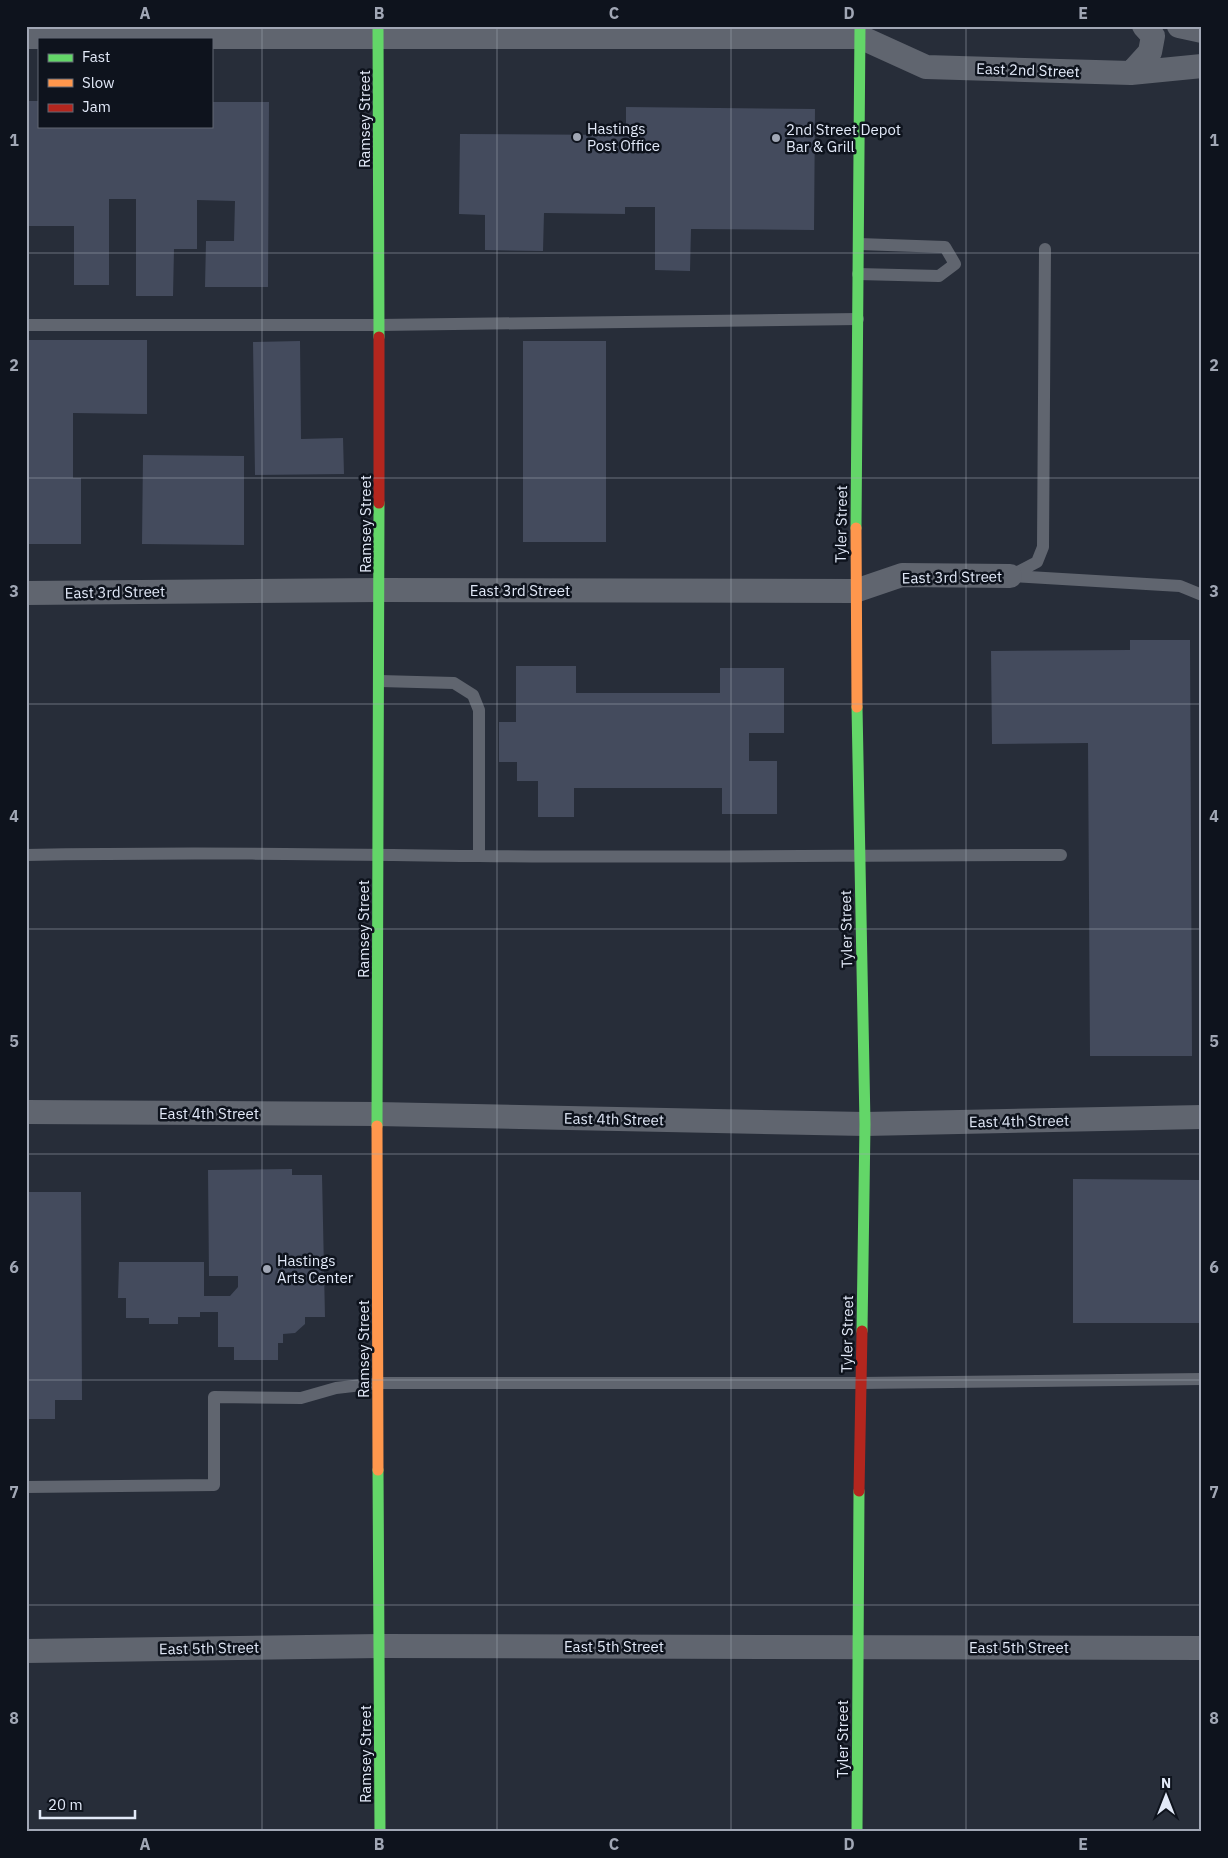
<svg xmlns="http://www.w3.org/2000/svg" width="1228" height="1858" viewBox="0 0 1228 1858" font-family="'IBM Plex Sans',sans-serif">
	<rect width="100%" height="100%" fill="#272d39"/>
	<path fill="#444b5d" d="M 26,101 L 39,101 L 39,126 L 211,126 L 211,102 L 269,102 L 268,287 L 205,287 L 206,241 L 234,241 L 235,201 L 197,200 L 197,249 L 174,249 L 173,296 L 136,296 L 136,199 L 109,199 L 109,285 L 74,285 L 74,226 L 26,226 Z
		M 626,107 L 815,109 L 814,230 L 691,229 L 690,271 L 655,270 L 655,207 L 625,207 L 625,214 L 544,213 L 543,251 L 485,250 L 485,215 L 459,214 L 460,134 L 626,135 Z
		M 26,340 L 147,340 L 147,414 L 73,413 L 73,478 L 81,478 L 81,544 L 26,544 Z
		M 300,341 L 301,439 L 343,438 L 344,474 L 255,475 L 253,342 Z
		M 523,341 L 606,341 L 606,542 L 523,542 Z
		M 143,455 L 244,456 L 244,545 L 142,544 Z
		M 1130,640 L 1190,640 L 1192,1056 L 1090,1056 L 1088,743 L 992,744 L 991,651 L 1130,650 Z
		M 516,666 L 576,666 L 576,693 L 720,693 L 720,668 L 784,668 L 784,733 L 749,733 L 749,761 L 777,761 L 777,814 L 722,814 L 722,788 L 574,788 L 574,817 L 538,817 L 538,781 L 517,781 L 517,762 L 499,762 L 499,722 L 516,722 Z
		M 292,1169 L 292,1175 L 322,1175 L 325,1317 L 305,1317 L 305,1324 L 295,1333 L 283,1334 L 283,1343 L 278,1343 L 278,1360 L 234,1360 L 234,1347 L 218,1347 L 218,1312 L 200,1312 L 200,1317 L 178,1317 L 178,1324 L 149,1324 L 149,1318 L 126,1318 L 126,1298 L 118,1298 L 119,1262 L 204,1262 L 204,1296 L 230,1296 L 238,1287 L 238,1276 L 209,1276 L 208,1170 Z
		M 1073,1179 L 1202,1180 L 1202,1323 L 1073,1323 Z
		M 26,1192 L 81,1192 L 82,1400 L 55,1400 L 55,1419 L 26,1419 Z"/>
	<g fill="none" stroke-linecap="round" stroke-linejoin="round">
		<path stroke="#60656f" stroke-width="12" d="M 858,274 L 939,276 L 955,264 L 945,247 L 859,244
			M 26,325 L 379,325 L 858,319
			M 1010,576 L 1037,562 L 1043,547 L 1045,249
			M 1010,576 L 1180,586 L 1202,595
			M 380,681 L 454,683 L 473,695 L 479,710 L 479,856
			M 26,855 C 177,852 328,854 479,856 C 673,858 867,855 1061,855
			M 26,1487 L 214,1485 L 214,1397 L 301,1398 L 336,1388 L 379,1383 L 861,1383 L 1202,1379"/>
		<path stroke="#60656f" stroke-width="24" d="M 1179,26 L 1202,31
			M 26,37 L 860,37 L 926,67 L 1131,73 L 1202,66
			M 1131,73 L 1150,52 L 1153,36 L 1144,26
			M 26,593 L 380,590 L 855,591 L 902,575 L 1010,576
			M 26,1112 L 377,1114 L 865,1124 L 1202,1117
			M 26,1651 L 380,1646 L 1202,1648"/>
		<path stroke="#63d668" stroke-width="11" d="M 378,26 L 379,337
			M 856,528 L 860,26
			M 857,707 L 865,1124 L 862,1331
			M 377,1126 L 379,503
			M 378,1470 L 380,1832
			M 857,1832 L 859,1491"/>
		<path stroke="#ff974d" stroke-width="11" d="M 856,528 L 857,707
			M 377,1126 L 378,1470"/>
		<path stroke="#b3261e" stroke-width="11" d="M 379,337 L 379,503
			M 859,1491 L 862,1331"/>
	</g>
	<path fill="none" stroke="#a1a7b5" stroke-width="1" stroke-opacity="0.55" d="M 262,26 L 262,1832M 497,26 L 497,1832M 731,26 L 731,1832M 966,26 L 966,1832M 26,253 L 1202,253M 26,478 L 1202,478M 26,704 L 1202,704M 26,929 L 1202,929M 26,1154 L 1202,1154M 26,1380 L 1202,1380M 26,1605 L 1202,1605"/>
	<g fill="#a1a7b5" stroke="#0e131d" stroke-width="2">
		<circle cx="577" cy="137" r="5"/>
		<circle cx="776" cy="138" r="5"/>
		<circle cx="267" cy="1269" r="5"/>
	</g>
	<g text-anchor="middle" dominant-baseline="central" stroke-width="5" stroke-linejoin="round" paint-order="stroke">
		<g font-size="15" fill="#e2e9f8" stroke="#0e131d">
			<text transform="translate(1028 70) rotate(2)">East 2nd Street</text>
			<text transform="translate(364 119) rotate(-90)">Ramsey Street</text>
			<text transform="translate(365 524) rotate(-90)">Ramsey Street</text>
			<text transform="translate(841 524) rotate(-89)">Tyler Street</text>
			<text transform="translate(952 577) rotate(-1)">East 3rd Street</text>
			<text x="520" y="590">East 3rd Street</text>
			<text transform="translate(115 592) rotate(-1)">East 3rd Street</text>
			<text transform="translate(363 929) rotate(-90)">Ramsey Street</text>
			<text transform="translate(846 929) rotate(-91)">Tyler Street</text>
			<text x="209" y="1113">East 4th Street</text>
			<text transform="translate(614 1119) rotate(1)">East 4th Street</text>
			<text transform="translate(1019 1121) rotate(-1)">East 4th Street</text>
			<text transform="translate(847 1334) rotate(-89)">Tyler Street</text>
			<text transform="translate(363 1349) rotate(-90)">Ramsey Street</text>
			<text x="614" y="1646">East 5th Street</text>
			<text x="1019" y="1647">East 5th Street</text>
			<text transform="translate(209 1648) rotate(-1)">East 5th Street</text>
			<text transform="translate(842 1739) rotate(-90)">Tyler Street</text>
			<text transform="translate(365 1754) rotate(-90)">Ramsey Street</text>
		</g>
		<g font-size="15" fill="#e2e9f8" stroke="#0e131d" text-anchor="start">
			<text x="587" y="128">Hastings<tspan x="587" dy="17">Post Office</tspan></text>
			<text x="786" y="129">2nd Street Depot<tspan x="786" dy="17">Bar &amp; Grill</tspan></text>
			<text x="277" y="1260">Hastings<tspan x="277" dy="17">Arts Center</tspan></text>
		</g>
	</g>
	<rect width="1228" height="1858" fill="none" stroke="#0e131d" stroke-width="55"/>
	<rect x="38" y="38" width="175" height="90" fill="#0e131d" stroke="#636975"/>
	<rect x="48" y="54" width="25" height="8" fill="#63d668" stroke="#636975"/>
	<text x="82" y="62" font-size="15" fill="#e2e9f8">Fast</text>
	<rect x="48" y="79" width="25" height="8" fill="#ff974d" stroke="#636975"/>
	<text x="82" y="88" font-size="15" fill="#e2e9f8">Slow</text>
	<rect x="48" y="104" width="25" height="8" fill="#b3261e" stroke="#636975"/>
	<text x="82" y="112" font-size="15" fill="#e2e9f8">Jam</text>
	<g transform="translate(1166 1796)" stroke="#0e131d" stroke-width="4" paint-order="stroke">
	<path d="M0-4L9 19L0 12L-9 19Z" fill="#e2e9f8"/>
	<text y="-8" font-size="14" font-weight="bold" text-anchor="middle" fill="#e2e9f8">N</text>
	</g>
	<path d="M40 1810v8h95v-8" fill="none" stroke="#e2e9f8" stroke-width="2.5"/>
	<text x="48" y="1810" font-size="15" fill="#e2e9f8" stroke="#0e131d" stroke-width="4" paint-order="stroke">20 m</text>
	<rect x="28" y="28" width="1172" height="1802" fill="none" stroke="#a1a7b5" stroke-width="2"/>
	<g font-size="16" text-anchor="middle" font-weight="bold" fill="#a1a7b5">
		<text x="145" y="19">A</text>
		<text x="379" y="19">B</text>
		<text x="614" y="19">C</text>
		<text x="849" y="19">D</text>
		<text x="1083" y="19">E</text>
		<text x="14" y="146">1</text>
		<text x="1214" y="146">1</text>
		<text x="14" y="371">2</text>
		<text x="1214" y="371">2</text>
		<text x="14" y="597">3</text>
		<text x="1214" y="597">3</text>
		<text x="14" y="822">4</text>
		<text x="1214" y="822">4</text>
		<text x="14" y="1047">5</text>
		<text x="1214" y="1047">5</text>
		<text x="14" y="1273">6</text>
		<text x="1214" y="1273">6</text>
		<text x="14" y="1498">7</text>
		<text x="1214" y="1498">7</text>
		<text x="14" y="1724">8</text>
		<text x="1214" y="1724">8</text>
		<text x="145" y="1850">A</text>
		<text x="379" y="1850">B</text>
		<text x="614" y="1850">C</text>
		<text x="849" y="1850">D</text>
		<text x="1083" y="1850">E</text>
	</g>
</svg>
